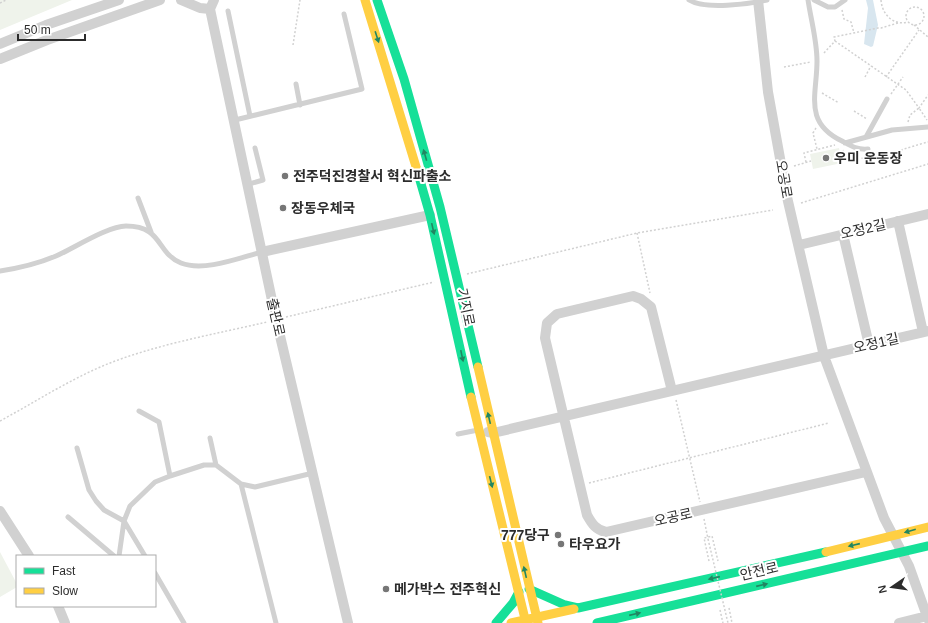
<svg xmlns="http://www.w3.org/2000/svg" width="928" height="623" viewBox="0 0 928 623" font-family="Arial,'Noto Sans KR',sans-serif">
	<rect width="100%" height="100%" fill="#fff"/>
	<path fill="#eff3eb" d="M 0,0 L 72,0 L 0,30 Z
		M 839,148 L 842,163 L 813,169 L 810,154 Z
		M 0,552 L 17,584 L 17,587 L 0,597 Z"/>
	<path fill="#d8e6ef" d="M 866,0 L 873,0 L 878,25 L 873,46 L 871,47 L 864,44 L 868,8 Z"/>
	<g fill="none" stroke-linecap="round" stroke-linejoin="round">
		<path stroke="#d1d1d1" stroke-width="1.5" stroke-dasharray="2 2" stroke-linecap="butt" d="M 881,0 C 882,15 894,26 908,22
			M 0,3 L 6,0
			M906 16a9 9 0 1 1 18 0a9 9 0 1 1-18 0Z
			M 842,10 L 844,19 L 851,22 L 854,33
			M 914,25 L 928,37
			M 835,41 L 906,90 L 919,108 L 928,95
			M 293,45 L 300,0
			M 824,53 L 835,41 L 834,37 L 878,28 L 881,28 L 898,23
			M 784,67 L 811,62
			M 865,77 L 871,66
			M 886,77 L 919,30
			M 822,93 L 839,103
			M 891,94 L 903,77
			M 854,111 L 867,119
			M 908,122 L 910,115 L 919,108 L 927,120
			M 816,128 L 813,133 L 817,149
			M 843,150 L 845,157 C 869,163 904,148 928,142
			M 806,162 L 804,153 L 835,145
			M 794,166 L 811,161
			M 801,203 L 928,164
			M 637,233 L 650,293
			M 467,274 L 637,233 L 773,210
			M 286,317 L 434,282
			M 676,400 L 700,502
			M 0,421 C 35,402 69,380 105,365 C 154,345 215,334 267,322
			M 589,483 L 829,423
			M 704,519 L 708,539
			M 709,561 L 704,538 L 712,536 L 718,561
			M 729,608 L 732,623
			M 720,610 L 723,623"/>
		<path stroke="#d1d1d1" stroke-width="5" d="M 689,0 C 705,10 749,4 767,0
			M 808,0 C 811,20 817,41 817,61 C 817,95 803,122 842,141 C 851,146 857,150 868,149
			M 814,0 L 828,7 L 835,7 L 845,0
			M 228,11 L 250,116
			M 296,84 L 300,105
			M 235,120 L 362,89 L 344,14
			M 866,137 L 887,99
			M 845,143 L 892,130 L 928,127
			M 249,184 L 263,180 L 255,148
			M 138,198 L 151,232
			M 0,271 C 20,268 37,264 56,256 C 74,248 108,226 126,226 C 163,226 156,253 181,263 C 204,272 239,258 262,252
			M 139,411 L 159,422 L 170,476
			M 458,434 L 478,430
			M 210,438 L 216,465
			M 77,448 L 89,490 L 96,501 L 104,510 L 124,521 L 145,556
			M 241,484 L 276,623
			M 68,517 L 114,556
			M 119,556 L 124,521 L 130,506 L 155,482 L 170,476 L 204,465 L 216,465 L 241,484 L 255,487 L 313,473
			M 155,573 L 184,623"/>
		<path stroke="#d1d1d1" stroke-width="10" d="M 181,0 L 200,8 L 210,9
			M 214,0 L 210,9 L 276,319 L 348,623
			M 758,0 L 768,92 L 787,197 L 824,356 L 884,518 L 909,566 L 928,619
			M 0,44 L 46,25 L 119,0
			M 0,59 L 47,40 L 160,0
			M 898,221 L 923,332
			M 843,234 L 869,345
			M 799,245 L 928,214
			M 262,252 L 430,215
			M 672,391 L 651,307 L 641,299 L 633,296 L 557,314 L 547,323 L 545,338 L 587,515 C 592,524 596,530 606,532 L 866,472
			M 488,432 L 493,433 L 928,331
			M 0,511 L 29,556
			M 58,606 L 65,623
			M 899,623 L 927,616"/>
		<path stroke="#16e098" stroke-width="9" d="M 377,0 L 404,79 L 440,207 L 478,367
			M 417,170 L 430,215 L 471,397
			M 529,589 L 565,605 L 578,608 L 826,552
			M 496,623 L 513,603 L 519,592
			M 597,623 L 928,546"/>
		<path stroke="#ffcf43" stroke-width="9" d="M 365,0 L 417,170
			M 478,367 L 538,623
			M 471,397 L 526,623
			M 826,552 L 928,527
			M 511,623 L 574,609"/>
		<path stroke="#d1d1d1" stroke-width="1.5" stroke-dasharray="2 2" stroke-linecap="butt" d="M 708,539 L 728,623"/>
	</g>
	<defs><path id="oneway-solid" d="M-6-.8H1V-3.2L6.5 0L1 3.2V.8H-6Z"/></defs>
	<g fill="#218662">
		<use href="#oneway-solid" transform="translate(377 37) rotate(72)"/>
		<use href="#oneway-solid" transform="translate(425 155) rotate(-106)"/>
		<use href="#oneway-solid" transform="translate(433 229) rotate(77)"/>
		<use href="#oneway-solid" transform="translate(462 356) rotate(78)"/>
		<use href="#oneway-solid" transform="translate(489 418) rotate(-103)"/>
		<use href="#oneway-solid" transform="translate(491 482) rotate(76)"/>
		<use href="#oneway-solid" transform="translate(910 531) rotate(164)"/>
		<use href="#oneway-solid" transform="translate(854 545) rotate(167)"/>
		<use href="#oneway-solid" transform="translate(525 572) rotate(-103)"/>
		<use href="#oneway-solid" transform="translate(714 578) rotate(167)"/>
		<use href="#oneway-solid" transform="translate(762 585) rotate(-13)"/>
		<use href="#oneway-solid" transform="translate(635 614) rotate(-13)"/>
	</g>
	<g fill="#767676" stroke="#fff" stroke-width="1.5">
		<circle cx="826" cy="158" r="4"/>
		<circle cx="285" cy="176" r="4"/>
		<circle cx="283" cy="208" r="4"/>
		<circle cx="558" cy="535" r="4"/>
		<circle cx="561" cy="544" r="4"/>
		<circle cx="386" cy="589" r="4"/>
	</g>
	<g text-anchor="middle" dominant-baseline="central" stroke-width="4" stroke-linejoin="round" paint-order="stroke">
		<g font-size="14" font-weight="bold" fill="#2c2c2c" stroke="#fff" text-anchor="start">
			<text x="834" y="158">우미 운동장</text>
			<text x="293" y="176">전주덕진경찰서 혁신파출소</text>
			<text x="291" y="208">장동우체국</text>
			<text x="550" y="535" text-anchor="end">777당구</text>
			<text x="569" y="544">타우요가</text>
			<text x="394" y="589">메가박스 전주혁신</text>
		</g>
		<g font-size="14" fill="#2c2c2c" stroke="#fff">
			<text transform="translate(784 179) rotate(80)">오공로</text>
			<text transform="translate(863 229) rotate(-13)">오정2길</text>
			<text transform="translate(466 307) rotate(78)">기지로</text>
			<text transform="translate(276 317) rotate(77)">출판로</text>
			<text transform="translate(876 343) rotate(-13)">오정1길</text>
			<text transform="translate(673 517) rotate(-13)">오공로</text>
			<text transform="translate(759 571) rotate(-13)">안전로</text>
		</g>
	</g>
	<rect x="16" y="555" width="140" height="52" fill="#ffffff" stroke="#ababab"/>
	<rect x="24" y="568" width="20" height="6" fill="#16e098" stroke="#ababab"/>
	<text x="52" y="575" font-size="12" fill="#2c2c2c">Fast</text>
	<rect x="24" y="588" width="20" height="6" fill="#ffcf43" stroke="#ababab"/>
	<text x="52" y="595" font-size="12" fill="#2c2c2c">Slow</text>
	<g transform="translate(892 587) rotate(257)" stroke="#ffffff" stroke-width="3" paint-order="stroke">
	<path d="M0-3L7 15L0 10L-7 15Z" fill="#2c2c2c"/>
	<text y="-6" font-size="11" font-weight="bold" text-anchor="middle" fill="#2c2c2c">N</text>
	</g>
	<path d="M18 34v6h67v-6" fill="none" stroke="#2c2c2c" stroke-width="2"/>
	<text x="24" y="34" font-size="12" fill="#2c2c2c" stroke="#ffffff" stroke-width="3" paint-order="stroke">50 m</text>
</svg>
